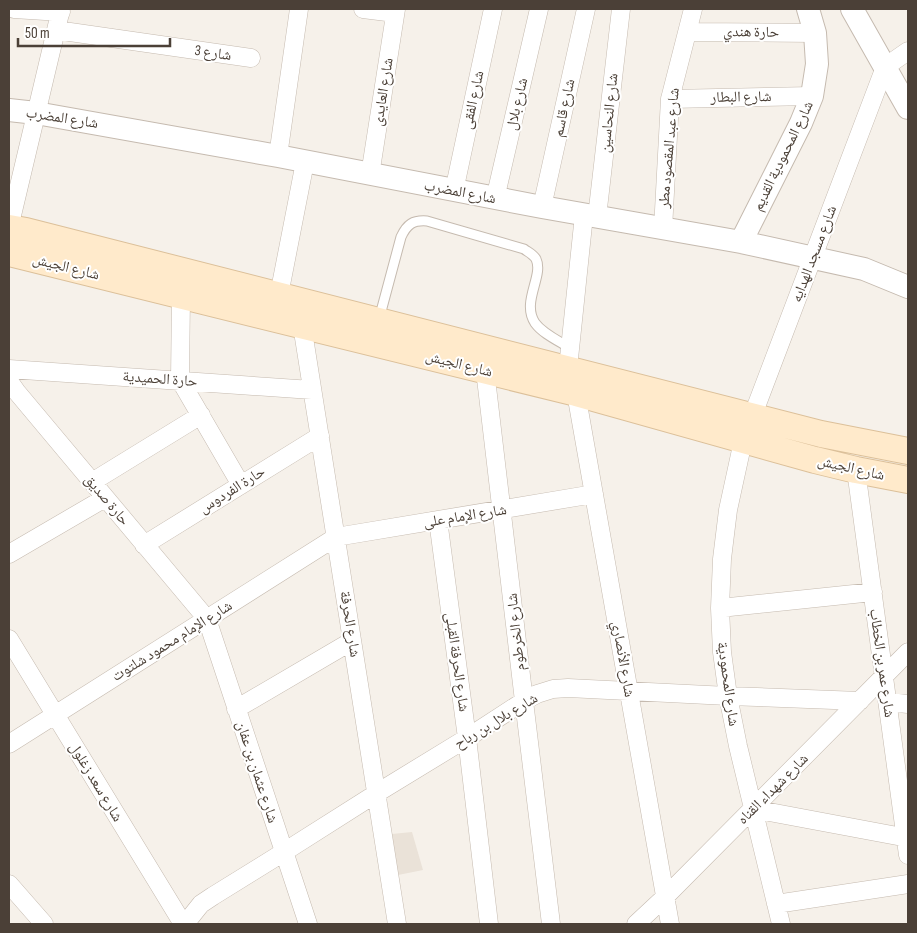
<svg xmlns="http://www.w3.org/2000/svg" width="917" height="933" viewBox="0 0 917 933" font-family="'Sofia Sans Condensed','Noto Naskh Arabic',sans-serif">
	<rect width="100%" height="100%" fill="#f6f1ea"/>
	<path fill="#eae2d8" d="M 412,832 L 423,870 L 398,875 L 392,834 Z"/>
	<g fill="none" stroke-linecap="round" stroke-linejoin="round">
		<g stroke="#c5baaf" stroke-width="11">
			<path id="service" d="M 379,319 L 401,237 C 407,224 413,220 427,221 L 524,249 C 528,252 533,254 536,259 C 544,276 521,302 535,323 C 543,334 559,341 570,348"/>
		</g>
		<g stroke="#c5baaf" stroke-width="19">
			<path id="minor" d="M 14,9 L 61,12
				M 363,9 L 395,13
				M 56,30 L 251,58
				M 687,32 L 815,33
				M 670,99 L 812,96
				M 278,156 L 299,9
				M 370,175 L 396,9
				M 454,191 L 493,9
				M 495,199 L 539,9
				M 542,207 L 586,9
				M 597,217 L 621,9
				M 9,228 L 61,9
				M 663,229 L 670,99 L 693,9
				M 181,295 L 180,380 L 241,485
				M 279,295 L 305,162
				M 302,325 L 397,924
				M 568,368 L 584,215
				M 9,369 L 312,390
				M 485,370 L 524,701 L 551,924
				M 9,381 L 16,391 L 207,619 L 308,924
				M 576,393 L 670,924
				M 856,470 L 908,855
				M 92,482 L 201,415
				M 438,520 L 467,738 L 489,924
				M 144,545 L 320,436
				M 9,554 L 105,498
				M 720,608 L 873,592
				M 9,639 L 183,924
				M 888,702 L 908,704
				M 236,709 L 352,641
				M 9,744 L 336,537 L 594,494
				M 753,809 L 908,838
				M 9,884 L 44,924
				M 776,904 L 908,884
				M 185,924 L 201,904 L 213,896 L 284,852 L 377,793 L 467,738 L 524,701 L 537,694 L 553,689 L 568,688 L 728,696 L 860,701
				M 636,924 L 665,897 L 908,652
				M 781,924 L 738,746 L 728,696 L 722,652 L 720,608 L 722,559 L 728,510 L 743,441 L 885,67 L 908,51"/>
		</g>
		<g stroke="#c5baaf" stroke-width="24">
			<path id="tertiary" d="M 852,9 L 908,108
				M 9,110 L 36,113 L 278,156 L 542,207 L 741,242 L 864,269 L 908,287
				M 741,242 L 801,123 L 812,96 L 817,64 L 815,33 L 808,9"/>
		</g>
		<g stroke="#dcc09a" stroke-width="28">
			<path id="secondary" d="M 9,228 L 26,231 L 821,434 L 908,451
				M 9,253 L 576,393 L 815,460 L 856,470 L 908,480"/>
		</g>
		<use href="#service" stroke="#fff" stroke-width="9"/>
		<use href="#minor" stroke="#fff" stroke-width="18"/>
		<use href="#tertiary" stroke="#fff" stroke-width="22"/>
		<use href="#secondary" stroke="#ffeacb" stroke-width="26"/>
	</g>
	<g text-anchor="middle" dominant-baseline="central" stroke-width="4" stroke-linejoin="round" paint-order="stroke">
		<g font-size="15" fill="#4b4037" stroke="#fff">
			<text transform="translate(751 32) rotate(1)">حارة هندي</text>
			<text transform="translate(213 53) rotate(8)">شارع 3</text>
			<text transform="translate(383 92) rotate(-81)">شارع العايدى</text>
			<text transform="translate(741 97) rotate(-1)">شارع البطار</text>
			<text transform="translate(473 100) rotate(-78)">شارع الفقى</text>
			<text transform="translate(517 104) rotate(-77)">شارع بلال</text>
			<text transform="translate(564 108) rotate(-78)">شارع قاسم</text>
			<text transform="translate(609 113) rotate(-84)">شارع النحاسين</text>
			<text transform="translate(62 118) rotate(9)">شارع المضرب</text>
			<text transform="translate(669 148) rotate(-85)">شارع عبد المقصود مطر</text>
			<text transform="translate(783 156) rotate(-64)">شارع المحمودية القديم</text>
			<text transform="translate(460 192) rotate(11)">شارع المضرب</text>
			<text transform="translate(814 254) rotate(-69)">شارع مسجد الهدايه</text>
			<text transform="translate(66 267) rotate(14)">شارع الجيش</text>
			<text transform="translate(459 364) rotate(14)">شارع الجيش</text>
			<text transform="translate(160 379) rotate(4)">حارة الحميدية</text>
			<text transform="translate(851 468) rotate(13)">شارع الجيش</text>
			<text transform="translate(232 490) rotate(-32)">حارة الفردوس</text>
			<text transform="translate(107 500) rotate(50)">حارة صديق</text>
			<text transform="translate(465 516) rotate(-9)">شارع الإمام على</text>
			<text transform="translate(350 624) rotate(81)">شارع الحرفة</text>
			<text transform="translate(516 632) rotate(-96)">شارع الخرطوم</text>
			<text transform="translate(172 641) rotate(-32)">شارع الإمام محمود شلتوت</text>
			<text transform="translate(623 659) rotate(80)">شارع الأنصاري</text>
			<text transform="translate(457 662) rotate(82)">شارع الحرفة القبلى</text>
			<text transform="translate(882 663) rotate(82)">شارع عمر بن الخطاب</text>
			<text transform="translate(728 684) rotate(82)">شارع المحمودية</text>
			<text transform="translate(496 721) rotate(-31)">شارع بلال بن رباح</text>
			<text transform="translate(257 772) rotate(72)">شارع عثمان بن عفان</text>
			<text transform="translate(96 782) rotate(59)">شارع سعد زغلول</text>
			<text transform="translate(773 789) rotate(-45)">شارع شهداء القناه</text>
		</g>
	</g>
	<rect width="917" height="933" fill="none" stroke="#4b4037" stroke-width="20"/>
	<path d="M18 38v8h152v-8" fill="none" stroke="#4b4037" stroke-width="2.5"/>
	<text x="25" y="38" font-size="15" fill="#4b4037" stroke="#ffffff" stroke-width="4" paint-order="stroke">50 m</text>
</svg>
